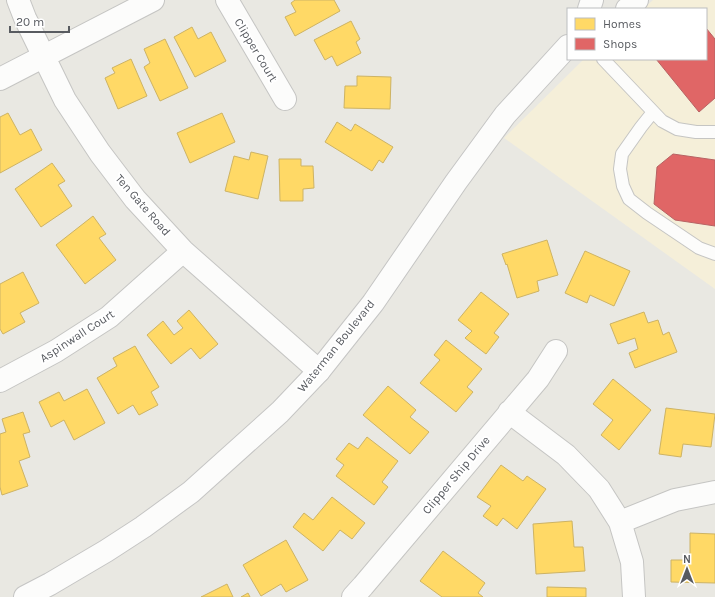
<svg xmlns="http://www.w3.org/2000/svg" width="715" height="597" viewBox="0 0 715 597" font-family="Karla,sans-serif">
	<rect width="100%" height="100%" fill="#e9e8e2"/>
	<path fill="#f5efd9" d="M 653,0 L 715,0 L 715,289 L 504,138 L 584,59 L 706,59 L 706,9 L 643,9 Z"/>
	<path fill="#ffd966" stroke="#cdb364" d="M 295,0 L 334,0 L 340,11 L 295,36 L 285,17 L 296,12 L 291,3 Z
		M 351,21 L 360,39 L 356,42 L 361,53 L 337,66 L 332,56 L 325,60 L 314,40 Z
		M 192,27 L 198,39 L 211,32 L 226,61 L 195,77 L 174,37 Z
		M 165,39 L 188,88 L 160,101 L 144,67 L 150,63 L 144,49 Z
		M 131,59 L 147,96 L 118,109 L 105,78 L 115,73 L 112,68 Z
		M 357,76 L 391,77 L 390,109 L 344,108 L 345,86 L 357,86 Z
		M 8,113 L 20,135 L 31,129 L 42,150 L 0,173 L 0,117 Z
		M 222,113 L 235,142 L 190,163 L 177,133 Z
		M 337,122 L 351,131 L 355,124 L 393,147 L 383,163 L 379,160 L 372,171 L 325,142 Z
		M 251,152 L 268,156 L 258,199 L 225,191 L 234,156 L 249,160 Z
		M 279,159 L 301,159 L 301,166 L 313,166 L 314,188 L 303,189 L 303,201 L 280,201 Z
		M 52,163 L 65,181 L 58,185 L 72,206 L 41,227 L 15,189 Z
		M 93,216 L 106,234 L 99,238 L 116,260 L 85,284 L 56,245 Z
		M 547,240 L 558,275 L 537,281 L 539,291 L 517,298 L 507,264 L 506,265 L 502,254 Z
		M 585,251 L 630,271 L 614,306 L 590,295 L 587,303 L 565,293 Z
		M 23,272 L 39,303 L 20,313 L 25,322 L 3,334 L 0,329 L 0,284 Z
		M 481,292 L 509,314 L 494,333 L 499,337 L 486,354 L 465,338 L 472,331 L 458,320 Z
		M 189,310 L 218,344 L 200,359 L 191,348 L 171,364 L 147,335 L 163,321 L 174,335 L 183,328 L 177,321 Z
		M 644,312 L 648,323 L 658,320 L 663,335 L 669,332 L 677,352 L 635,368 L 629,353 L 638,349 L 635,338 L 618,344 L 610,324 Z
		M 446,340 L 482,369 L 467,387 L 473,392 L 456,412 L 420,383 L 440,360 L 434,355 Z
		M 135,346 L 159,387 L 151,392 L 158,405 L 139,415 L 133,405 L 118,414 L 97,378 L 117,366 L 113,358 Z
		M 613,379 L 651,410 L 619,450 L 601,435 L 613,420 L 593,404 Z
		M 388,386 L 416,410 L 410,417 L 429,432 L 410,454 L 363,415 Z
		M 87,389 L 105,423 L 74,440 L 64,420 L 51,427 L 39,402 L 59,392 L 64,401 Z
		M 666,408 L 715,414 L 711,447 L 683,444 L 681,457 L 659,454 Z
		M 23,412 L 30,432 L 23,434 L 30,457 L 19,461 L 28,486 L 2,495 L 0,487 L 0,434 L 6,432 L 2,419 Z
		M 367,437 L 398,461 L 382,482 L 388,487 L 374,505 L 336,476 L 344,465 L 336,459 L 349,443 L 358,449 Z
		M 501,465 L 523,481 L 527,476 L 546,489 L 517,529 L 503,518 L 497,526 L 483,516 L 491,506 L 477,497 Z
		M 332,497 L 365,523 L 352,539 L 340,530 L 323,551 L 293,527 L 304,513 L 313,520 Z
		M 572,521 L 574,547 L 583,547 L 585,571 L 536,574 L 533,524 Z
		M 690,533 L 715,534 L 715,583 L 671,582 L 671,560 L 690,560 Z
		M 286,540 L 308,580 L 286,592 L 281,584 L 261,596 L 243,565 Z
		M 443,551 L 485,583 L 478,593 L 483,597 L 442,597 L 420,581 Z
		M 227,584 L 233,597 L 201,597 Z
		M 547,587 L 586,588 L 586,597 L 547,597 Z
		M 248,593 L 250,597 L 241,597 Z"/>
	<path fill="#e06666" stroke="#b76364" d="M 706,28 L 715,39 L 715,98 L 699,112 L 656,59 L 706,59 Z
		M 673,154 L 715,160 L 715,226 L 675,220 L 654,204 L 657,167 Z"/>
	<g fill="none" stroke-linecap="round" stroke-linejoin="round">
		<g stroke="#c5c5c3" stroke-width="14">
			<path id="lane" d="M 603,59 L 662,121 L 677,129 L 696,132 L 715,132
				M 653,112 L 641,127 L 622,154 L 620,169 L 623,186 L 629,199 L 647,213 L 699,248 L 715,254"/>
		</g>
		<g stroke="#c5c5c3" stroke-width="24">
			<path id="street" d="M 18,0 L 25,18 L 65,100 L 100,153 L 135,199 L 183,251 L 319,371
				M 227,0 L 285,99
				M 0,79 L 153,0
				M 0,381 L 56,351 L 109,317 L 183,251
				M 509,412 L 566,455 L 599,489 L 620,522 L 632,562 L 634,597
				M 620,522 L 675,500 L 715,492
				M 353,597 L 363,586 L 538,379 L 556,351"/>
		</g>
		<g stroke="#c5c5c4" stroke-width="24">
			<path id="secondary" d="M 589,9 L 592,0
				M 627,9 L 637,0
				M 25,597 L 50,584 L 106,551 L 143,527 L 191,492 L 280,412 L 319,371 L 373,303 L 456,182 L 505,115 L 568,46"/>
		</g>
		<use href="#lane" stroke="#fcfcfb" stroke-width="12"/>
		<use href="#street" stroke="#fcfcfb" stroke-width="22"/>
		<use href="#secondary" stroke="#fcfcfb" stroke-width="22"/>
	</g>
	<g text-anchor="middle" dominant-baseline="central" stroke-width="4" stroke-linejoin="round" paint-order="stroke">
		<g font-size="12" fill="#585b60" stroke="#fff">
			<text transform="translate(256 50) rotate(59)">Clipper Court</text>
			<text transform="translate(143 205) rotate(49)">Ten Gate Road</text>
			<text transform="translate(77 336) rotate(-33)">Aspinwall Court</text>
			<text transform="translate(336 346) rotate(-51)">Waterman Boulevard</text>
			<text transform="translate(456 475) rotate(-50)">Clipper Ship Drive</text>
		</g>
	</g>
	<rect x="567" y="8" width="140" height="52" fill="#ffffff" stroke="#bcbdbf"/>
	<rect x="575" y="18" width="20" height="12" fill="#ffd966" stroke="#bcbdbf"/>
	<text x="603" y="28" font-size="12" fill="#585b60">Homes</text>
	<rect x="575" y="38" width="20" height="12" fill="#e06666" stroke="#bcbdbf"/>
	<text x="603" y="48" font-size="12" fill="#585b60">Shops</text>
	<g transform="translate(687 569)" stroke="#ffffff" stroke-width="3" paint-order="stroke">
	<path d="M0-3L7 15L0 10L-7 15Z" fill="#585b60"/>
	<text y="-6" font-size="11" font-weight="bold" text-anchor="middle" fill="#585b60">N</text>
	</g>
	<path d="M10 26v6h59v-6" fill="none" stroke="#585b60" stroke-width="2"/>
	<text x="16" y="26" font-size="12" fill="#585b60" stroke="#ffffff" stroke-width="3" paint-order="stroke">20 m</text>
</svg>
